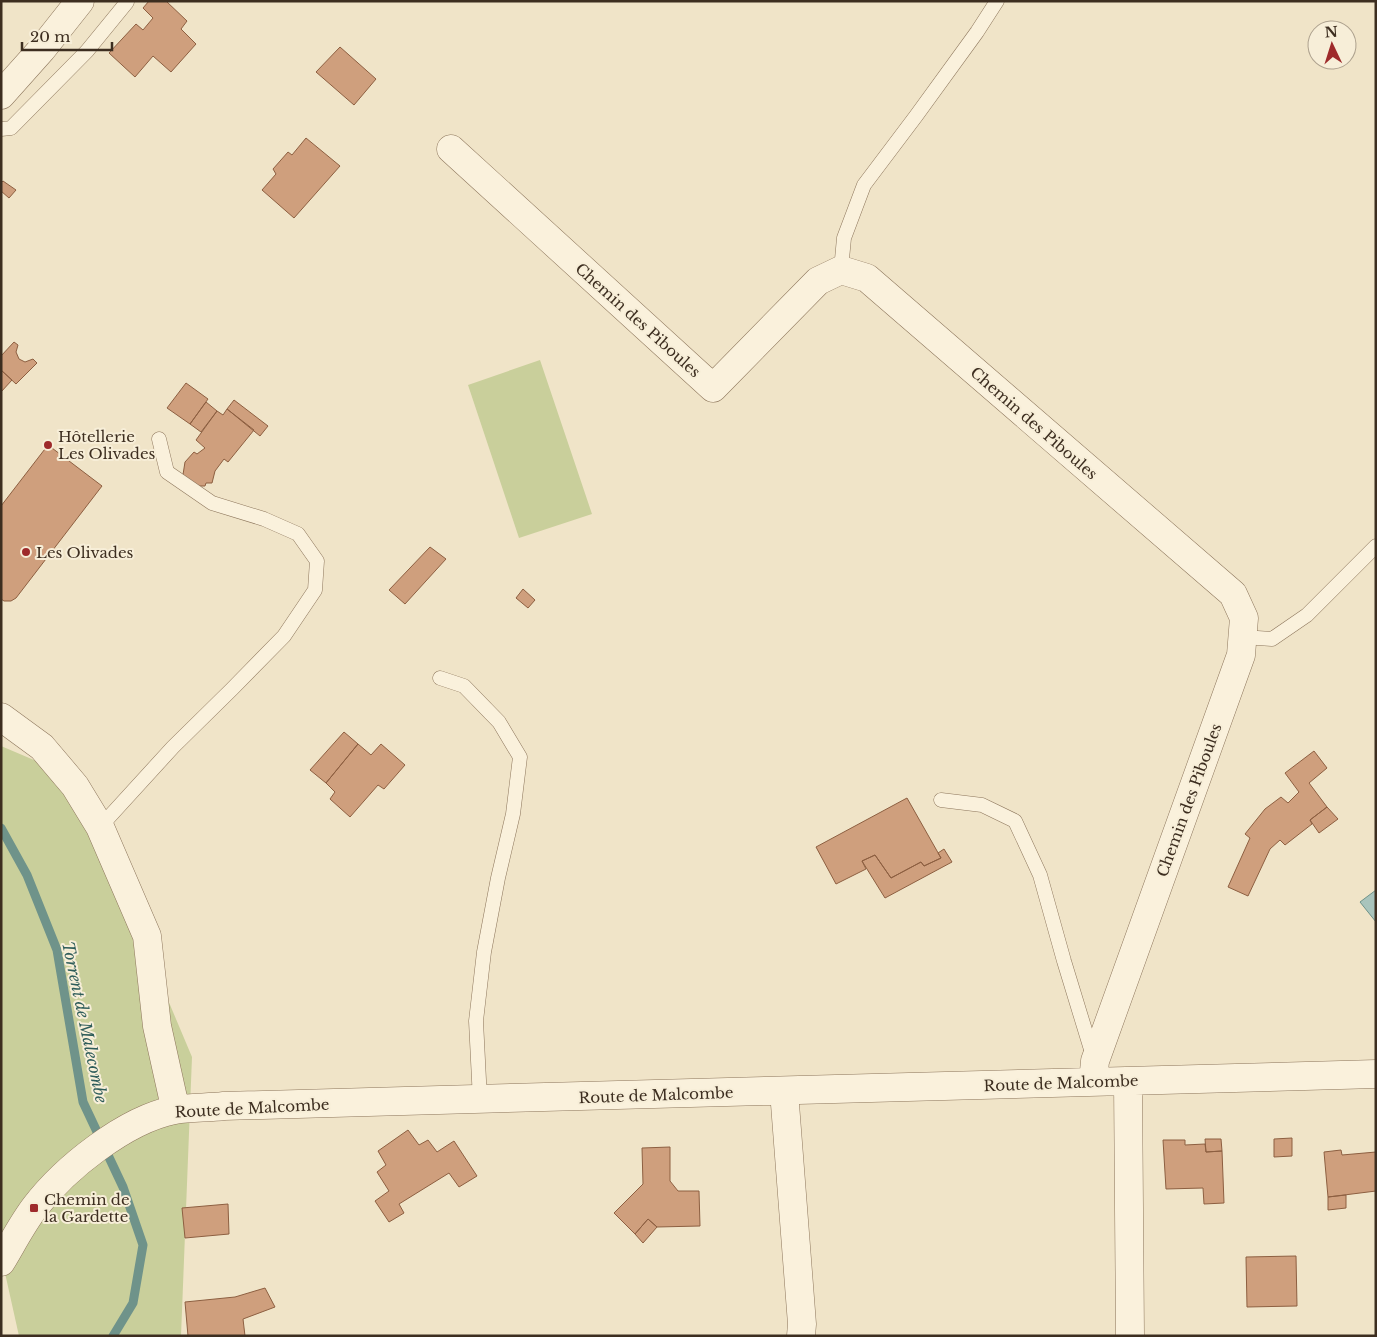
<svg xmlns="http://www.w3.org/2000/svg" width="1377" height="1337" viewBox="0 0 1377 1337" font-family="'Libre Baskerville',serif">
	<rect width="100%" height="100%" fill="#f0e4c8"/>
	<path fill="#c9cf9b" d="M 540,360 L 592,514 L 519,538 L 468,385 Z
		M 1,746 L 74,777 L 192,1057 L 181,1336 L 19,1336 L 1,1255 Z"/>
	<path fill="#a9c4bc" stroke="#6f938a" d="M 1376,890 L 1376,922 L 1360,902 Z"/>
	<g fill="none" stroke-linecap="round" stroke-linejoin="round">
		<path stroke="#6f938a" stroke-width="9" d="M 1,828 L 27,875 L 57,950 L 83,1102 L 123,1187 L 143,1245 L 133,1303 L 113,1336"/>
	</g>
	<path fill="#cf9f7d" stroke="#8d5f41" d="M 149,1 L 166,1 L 187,21 L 181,29 L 196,44 L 171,72 L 153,56 L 135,77 L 109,53 L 136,24 L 143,30 L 153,18 L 143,8 Z
		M 340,47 L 376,79 L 354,105 L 316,72 Z
		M 306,138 L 340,166 L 294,218 L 262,190 L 276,174 L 273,169 L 288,152 L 292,155 Z
		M 3,181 L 16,190 L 9,198 L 1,191 L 1,183 Z
		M 14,342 L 18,345 L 16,352 L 19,359 L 25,362 L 33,359 L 37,363 L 16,384 L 1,370 L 1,356 Z
		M 1,370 L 12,380 L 1,392 Z
		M 186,383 L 208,399 L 190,424 L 167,408 Z
		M 234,400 L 268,426 L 260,436 L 227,409 Z
		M 206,402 L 217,411 L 201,432 L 190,424 Z
		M 227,409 L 254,430 L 228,462 L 224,459 L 215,471 L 212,483 L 206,483 L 205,486 L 192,486 L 191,480 L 182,481 L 185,462 L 194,452 L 197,454 L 205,448 L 196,440 L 217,411 L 223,415 Z
		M 48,445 L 102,486 L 16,598 L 11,601 L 4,601 L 1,599 L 1,506 Z
		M 430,547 L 446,559 L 405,604 L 389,590 Z
		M 523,589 L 535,600 L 528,608 L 516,598 Z
		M 344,732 L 358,744 L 326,783 L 310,770 Z
		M 358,744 L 371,755 L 381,744 L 405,765 L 384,789 L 378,785 L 350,817 L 330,799 L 335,792 L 326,783 Z
		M 1314,751 L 1327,768 L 1309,783 L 1327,807 L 1310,820 L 1312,824 L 1285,845 L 1280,840 L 1270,849 L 1248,896 L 1228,887 L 1250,838 L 1245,834 L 1265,809 L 1281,797 L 1288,803 L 1299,792 L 1285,773 Z
		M 907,798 L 941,858 L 924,866 L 921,862 L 891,878 L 875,855 L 862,861 L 866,869 L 836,884 L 816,847 Z
		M 1327,807 L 1338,819 L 1319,833 L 1310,820 Z
		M 944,849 L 952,862 L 885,898 L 862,861 L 875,855 L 891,878 L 921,862 L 924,866 L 941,858 L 938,853 Z
		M 408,1130 L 419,1145 L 428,1140 L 437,1152 L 454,1141 L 477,1176 L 459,1187 L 449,1173 L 399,1204 L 404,1213 L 389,1222 L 375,1201 L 389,1191 L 377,1172 L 386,1165 L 378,1151 Z
		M 1292,1138 L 1292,1156 L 1274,1157 L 1274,1139 Z
		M 1205,1139 L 1221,1139 L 1222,1151 L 1206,1152 Z
		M 1163,1140 L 1185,1140 L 1185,1145 L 1205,1144 L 1206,1152 L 1222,1151 L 1224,1203 L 1204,1204 L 1203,1188 L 1166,1189 Z
		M 670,1147 L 670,1181 L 678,1191 L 699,1191 L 700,1226 L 657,1227 L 648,1219 L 635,1234 L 614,1213 L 643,1184 L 642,1148 Z
		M 1341,1150 L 1342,1155 L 1376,1152 L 1376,1191 L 1328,1197 L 1324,1152 Z
		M 1346,1195 L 1346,1208 L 1328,1210 L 1328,1197 Z
		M 228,1204 L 229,1234 L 185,1238 L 182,1208 Z
		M 648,1219 L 657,1227 L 643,1243 L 635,1234 Z
		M 1296,1256 L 1297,1306 L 1247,1307 L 1246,1257 Z
		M 265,1288 L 275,1307 L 243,1319 L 245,1336 L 188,1336 L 185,1302 L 235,1297 Z"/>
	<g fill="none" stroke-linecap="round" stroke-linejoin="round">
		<g stroke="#8d765c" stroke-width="15">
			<path id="service" d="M 1,129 L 11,128 L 87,51 L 127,2
				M 841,270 L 844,238 L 864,185 L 916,116 L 977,32 L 997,1
				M 1243,637 L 1272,639 L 1307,615 L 1376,546
				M 440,678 L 464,686 L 499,722 L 520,757 L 513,814 L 498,878 L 484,952 L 476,1021 L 480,1100
				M 941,800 L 982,805 L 1015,821 L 1040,875 L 1064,961 L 1093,1056
				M 100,827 L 173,747 L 232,689 L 284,636 L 315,590 L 317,561 L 298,534 L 264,519 L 212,503 L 167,472 L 159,439"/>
		</g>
		<g stroke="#8d765c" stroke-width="29">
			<path id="minor" d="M 1,95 L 42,49 L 80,1
				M 451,149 L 713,388 L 818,281 L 841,270 L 867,278 L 1233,594 L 1244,618 L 1241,655 L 1095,1061 L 1093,1082
				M 1,717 L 42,747 L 75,786 L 100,827 L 147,936 L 157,1026 L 173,1098 L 175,1110
				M 1128,1081 L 1130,1336
				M 784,1091 L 802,1324 L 801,1336
				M 1,1262 C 12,1244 22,1224 35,1207 C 65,1168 125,1120 174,1110 C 190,1107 208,1108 224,1106 L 1376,1074"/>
		</g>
		<use href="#service" stroke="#faf1dc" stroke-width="14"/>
		<use href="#minor" stroke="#faf1dc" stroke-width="28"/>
	</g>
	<g fill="#9e2a2b" stroke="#f7eed8" stroke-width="2">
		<circle cx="48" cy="445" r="5"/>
		<circle cx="26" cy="552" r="5"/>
		<rect x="29" y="1203" width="10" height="10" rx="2.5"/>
	</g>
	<g text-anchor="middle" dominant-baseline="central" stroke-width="4" stroke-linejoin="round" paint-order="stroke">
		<g font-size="15" fill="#3d2e20" stroke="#f7eed8">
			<text transform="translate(638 320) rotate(42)">Chemin des Piboules</text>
			<text transform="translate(1034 423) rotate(41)">Chemin des Piboules</text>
			<text transform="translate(1189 800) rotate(-70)">Chemin des Piboules</text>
			<text transform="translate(1061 1083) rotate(-2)">Route de Malcombe</text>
			<text transform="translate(656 1095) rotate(-2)">Route de Malcombe</text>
			<text transform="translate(252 1108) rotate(-3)">Route de Malcombe</text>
		</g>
		<g font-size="15" fill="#3d2e20" stroke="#f7eed8" text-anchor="start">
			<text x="58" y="436">Hôtellerie<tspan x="58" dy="17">Les Olivades</tspan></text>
			<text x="36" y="552">Les Olivades</text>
			<text x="44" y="1199">Chemin de<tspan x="44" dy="17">la Gardette</tspan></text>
		</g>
		<g font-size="16" font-style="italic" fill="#2f5d5a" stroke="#f7eed8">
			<text transform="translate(85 1022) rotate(78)">Torrent de Malecombe</text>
		</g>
	</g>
	<rect width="1377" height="1337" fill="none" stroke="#3d2e20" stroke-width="5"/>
	<g transform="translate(1332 45) rotate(356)"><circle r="24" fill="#f7eed8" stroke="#ada18e"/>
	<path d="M0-4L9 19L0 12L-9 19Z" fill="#9e2a2b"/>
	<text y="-8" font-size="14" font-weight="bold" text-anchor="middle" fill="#3d2e20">N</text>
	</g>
	<path d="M22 42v8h90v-8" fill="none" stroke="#3d2e20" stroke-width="2.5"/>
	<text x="30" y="42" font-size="15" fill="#3d2e20" stroke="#f7eed8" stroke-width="4" paint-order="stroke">20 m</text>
</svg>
